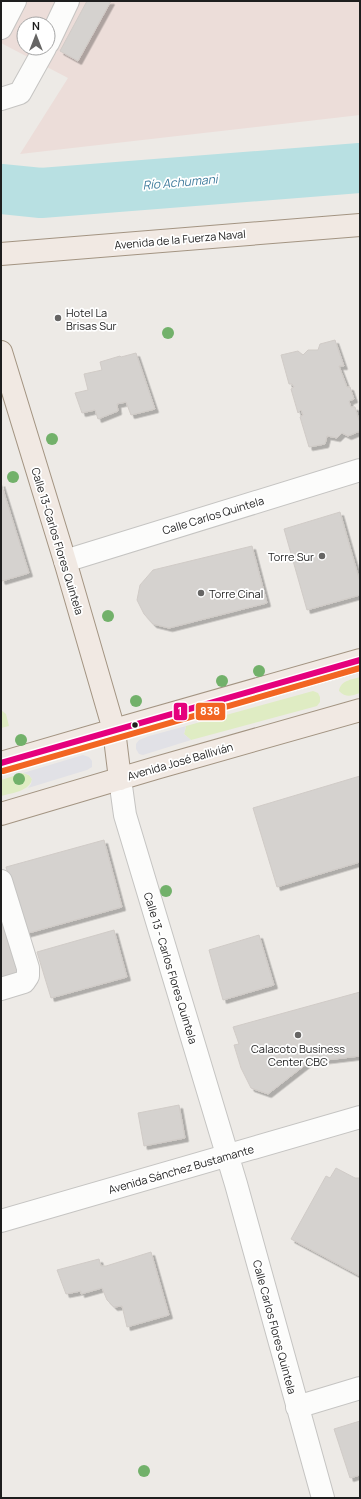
<svg xmlns="http://www.w3.org/2000/svg" width="361" height="1499" viewBox="0 0 361 1499" font-family="Manrope,sans-serif">
	<defs>
		<filter id="shadow"><feDropShadow dx="3.5" dy="3.5" stdDeviation="0" flood-color="#0004"/></filter>
	</defs>
	<rect width="100%" height="100%" fill="#edeae6"/>
	<path fill="#ecddd9" fill-rule="evenodd" d="M 1,1 L 360,1 L 360,115 L 20,154 L 68,78 L 1,43 ZM 24,24 L 48,24 L 48,48 L 24,48 Z"/>
	<path fill="#dfecc3" d="M 360,677 L 360,693 C 351,696 346,698 339,691 C 341,680 351,680 360,677 Z
		M 313,691 L 318,693 L 320,697 L 320,702 L 317,706 L 191,740 L 184,734 L 186,726 Z
		M 1,710 L 6,714 L 9,726 L 1,728 Z
		M 23,773 L 29,775 L 32,779 C 30,791 12,793 1,796 L 1,780 Z"/>
	<path fill="#e1e1e6" d="M 186,726 L 184,734 L 191,740 L 143,755 L 139,754 L 136,749 L 136,744 L 139,740 L 149,736 Z
		M 83,755 L 89,757 L 92,761 L 92,767 L 87,770 L 28,788 L 31,784 L 32,779 L 29,775 L 23,773 Z"/>
	<g fill="none" stroke-linecap="round" stroke-linejoin="round">
		<path stroke="#b8e0e2" stroke-width="50" d="M 1,189 L 41,193 L 360,168"/>
	</g>
	<path fill="#d5d2cf" stroke="#d0cbc7" filter="url(#shadow)" d="M 87,1 L 111,1 L 78,61 L 60,51 Z
		M 335,340 L 344,366 L 339,366 L 347,387 L 350,387 L 354,399 L 349,401 L 351,407 L 355,407 L 360,423 L 360,431 L 348,436 L 342,433 L 337,438 L 327,436 L 325,444 L 309,447 L 300,417 L 303,415 L 301,410 L 298,413 L 291,389 L 294,387 L 292,384 L 289,384 L 281,355 L 298,351 L 303,355 L 308,350 L 318,350 L 320,344 Z
		M 136,353 L 155,409 L 131,415 L 126,402 L 117,404 L 118,411 L 98,419 L 95,410 L 82,413 L 75,393 L 88,390 L 84,374 L 102,370 L 100,362 L 120,356 L 121,357 Z
		M 1,483 L 29,573 L 2,581 L 1,579 Z
		M 340,512 L 360,582 L 360,595 L 307,610 L 284,529 Z
		M 252,546 L 267,603 L 169,628 L 153,624 L 144,614 L 137,600 L 140,585 L 153,570 Z
		M 360,776 L 360,862 L 277,887 L 253,808 Z
		M 104,840 L 122,907 L 25,934 L 6,867 Z
		M 1,902 L 21,972 L 1,978 Z
		M 1,902 L 21,972 L 1,978 Z
		M 114,930 L 127,977 L 51,998 L 37,952 Z
		M 259,935 L 274,985 L 223,1000 L 209,950 Z
		M 360,992 L 360,1056 L 309,1062 L 268,1094 L 251,1088 L 241,1068 L 234,1045 L 239,1044 L 233,1027 Z
		M 179,1105 L 185,1138 L 144,1146 L 138,1113 Z
		M 336,1168 L 355,1178 L 360,1178 L 360,1276 L 291,1239 L 326,1176 L 330,1178 Z
		M 151,1252 L 169,1315 L 127,1327 L 122,1306 L 114,1307 L 107,1300 L 102,1288 L 81,1294 L 81,1291 L 66,1294 L 57,1270 L 99,1259 L 101,1266 L 106,1266 Z
		M 360,1421 L 360,1475 L 350,1478 L 334,1429 Z"/>
	<g fill="none" stroke-linecap="round" stroke-linejoin="round">
		<g stroke="#c5c4c2" stroke-width="24">
			<path id="minor" d="M 1,28 L 15,1
				M 48,43 L 68,1
				M 1,99 L 20,93 L 45,48
				M 65,561 L 360,470
				M 120,779 L 125,815 L 236,1184 L 323,1498
				M 1,881 L 28,968 L 28,976 L 24,982 L 1,989
				M 1,1221 L 360,1117
				M 297,1407 L 360,1388"/>
		</g>
		<g stroke="#a39482" stroke-width="24">
			<path id="major" d="M 1,254 L 360,225
				M 1,352 L 65,561 L 114,730 L 120,779
				M 1,763 L 114,730 L 360,660
				M 1,814 L 156,768 L 360,710"/>
		</g>
		<use href="#minor" stroke="#fcfcfb" stroke-width="22"/>
		<use href="#major" stroke="#f1e9e3" stroke-width="22"/>
		<g stroke="#fff" stroke-width="9">
			<path id="bus-1" d="M 1,763 L 360,660"/>
		</g>
		<g stroke="#fff" stroke-width="9">
			<path id="bus-2" d="M 3,771 L 360,668"/>
		</g>
		<use href="#bus-1" stroke="#e5007d" stroke-width="6"/>
		<use href="#bus-2" stroke="#f26522" stroke-width="6"/>
	</g>
	<g fill="#72b16a">
		<circle cx="168" cy="333" r="6"/>
		<circle cx="52" cy="439" r="6"/>
		<circle cx="13" cy="477" r="6"/>
		<circle cx="108" cy="616" r="6"/>
		<circle cx="259" cy="671" r="6"/>
		<circle cx="222" cy="681" r="6"/>
		<circle cx="136" cy="701" r="6"/>
		<circle cx="21" cy="740" r="6"/>
		<circle cx="19" cy="779" r="6"/>
		<circle cx="166" cy="891" r="6"/>
		<circle cx="144" cy="1471" r="6"/>
	</g>
	<g fill="#666564" stroke="#fff" stroke-width="1.5">
		<circle cx="58" cy="318" r="4"/>
		<circle cx="322" cy="556" r="4"/>
		<circle cx="201" cy="593" r="4"/>
		<circle cx="298" cy="1035" r="4"/>
	</g>
	<circle fill="#1e1e1e" stroke="#fff" stroke-width="1.5" cx="135" cy="725" r="3.5"/>
	<g text-anchor="middle" dominant-baseline="central" stroke-width="3.5" stroke-linejoin="round" paint-order="stroke">
		<g font-size="11" fill="#1e1e1e" stroke="#fff">
			<text transform="translate(180 239) rotate(-5)">Avenida de la Fuerza Naval</text>
			<text transform="translate(213 515) rotate(-17)">Calle Carlos Quintela</text>
			<text transform="translate(58 541) rotate(73)">Calle 13-Carlos Flores Quintela</text>
			<text transform="translate(180 761) rotate(-16)">Avenida José Ballivián</text>
			<text transform="translate(171 968) rotate(73)">Calle 13 - Carlos Flores Quintela</text>
			<text transform="translate(181 1169) rotate(-16)">Avenida Sánchez Bustamante</text>
			<text transform="translate(275 1327) rotate(75)">Calle Carlos Flores Quintela</text>
		</g>
		<g font-size="11" fill="#1e1e1e" stroke="#fff" text-anchor="start">
			<text x="66" y="312">Hotel La<tspan x="66" dy="13">Brisas Sur</tspan></text>
			<text x="314" y="556" text-anchor="end">Torre Sur</text>
			<text x="209" y="593">Torre Cinal</text>
			<text x="298" y="1048" text-anchor="middle">Calacoto Business<tspan x="298" dy="13">Center CBC</tspan></text>
		</g>
		<g font-size="12" font-style="italic" fill="#3d7a9b" stroke="#fff">
			<text transform="translate(180 182) rotate(-5)">Río Achumani</text>
		</g>
	</g>
	<g stroke="#fff" stroke-width="1.5">
		<rect x="195" y="702" width="31" height="19" rx="4" fill="#f26522"/>
		<rect x="173" y="702" width="15" height="19" rx="4" fill="#e5007d"/>
	</g>
	<g font-size="11" text-anchor="middle" font-weight="bold" fill="#fff">
		<text x="210" y="715">838</text>
		<text x="180" y="715">1</text>
	</g>
	<rect width="361" height="1499" fill="none" stroke="#1e1e1e" stroke-width="4"/>
	<g transform="translate(36 36)"><circle r="19" fill="#ffffff" stroke="#a5a5a5"/>
	<path d="M0-3L7 15L0 10L-7 15Z" fill="#666564"/>
	<text y="-6" font-size="11" font-weight="bold" text-anchor="middle" fill="#1e1e1e">N</text>
	</g>
</svg>
